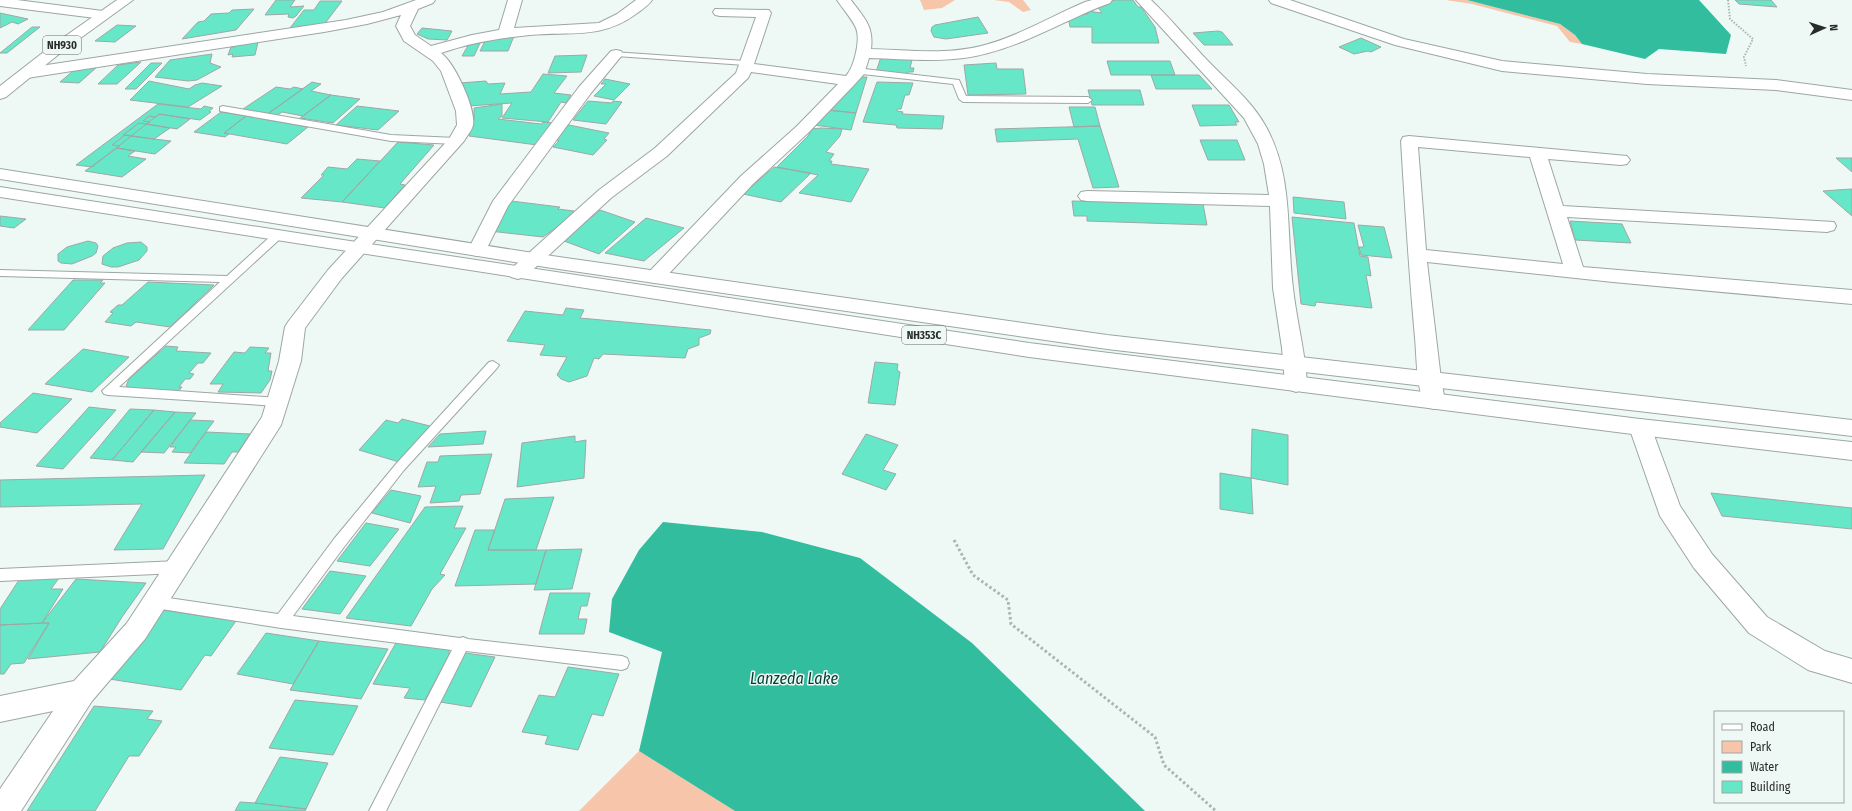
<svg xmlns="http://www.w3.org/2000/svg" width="1852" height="811" viewBox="0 0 1852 811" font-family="'Fira Sans Condensed',sans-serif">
	<rect width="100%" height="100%" fill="#eef9f5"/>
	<path fill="#f6c5aa" d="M 920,0 L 955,0 L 942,8 L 924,10 Z
		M 994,0 L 1023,0 L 1031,10 L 1023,12 L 1009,2 Z
		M 1446,0 L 1467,0 L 1560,24 L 1575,35 L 1582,44 L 1570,42 L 1557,26 L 1472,4 Z
		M 639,751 L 735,811 L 579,811 Z"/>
	<path fill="#32bd9f" d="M 1467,0 L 1699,0 L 1731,35 L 1726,54 L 1659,49 L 1645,59 L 1582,44 L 1575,35 L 1560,24 Z
		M 663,522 L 762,532 L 860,558 L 972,643 L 1145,811 L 735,811 L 639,751 L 662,652 L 609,632 L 612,599 L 639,550 Z"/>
	<path fill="#66e7c8" stroke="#9ea8a5" d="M 276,0 L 295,0 L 290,7 L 304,6 L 296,16 L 293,18 L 288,17 L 289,14 L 265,15 Z
		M 1115,0 L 1133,0 L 1138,7 L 1141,7 L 1155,27 L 1159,43 L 1092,43 L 1092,27 L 1070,27 L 1068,17 L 1073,15 L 1088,14 L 1087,11 L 1102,13 L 1097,6 Z
		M 1735,0 L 1771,0 L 1777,7 L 1739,4 Z
		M 320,1 L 342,1 L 323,26 L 290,28 L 304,10 L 314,10 Z
		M 254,9 L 236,30 L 182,39 L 198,22 L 204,21 L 211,14 L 229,13 L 232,10 Z
		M 0,13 L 28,19 L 18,24 L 12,22 L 0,28 Z
		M 978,17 L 988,33 L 946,39 L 934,37 L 931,31 L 932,27 L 935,25 Z
		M 117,25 L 136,26 L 115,42 L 95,41 Z
		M 32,27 L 40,27 L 7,53 L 0,53 Z
		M 422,28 L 452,31 L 447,40 L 428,39 L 417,34 Z
		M 1218,31 L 1222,32 L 1233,45 L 1204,45 L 1193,33 Z
		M 514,36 L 508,51 L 480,51 L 486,39 Z
		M 1361,38 L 1381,47 L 1371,52 L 1368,51 L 1354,54 L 1339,47 Z
		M 481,41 L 474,56 L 462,56 L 470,42 Z
		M 258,42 L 255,55 L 232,57 L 233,54 L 228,55 L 231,47 L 235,47 L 236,44 Z
		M 212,54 L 210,63 L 221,67 L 197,80 L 188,81 L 155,77 L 170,60 Z
		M 587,55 L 581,72 L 548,73 L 555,56 Z
		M 881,57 L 912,60 L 910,68 L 914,68 L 913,72 L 908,72 L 907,74 L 876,72 Z
		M 1107,61 L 1170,61 L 1175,75 L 1111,75 Z
		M 141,62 L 117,84 L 98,84 L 118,65 Z
		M 151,63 L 162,63 L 136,89 L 125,89 Z
		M 996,63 L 997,69 L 1023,69 L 1026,94 L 968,95 L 964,65 Z
		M 97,67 L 79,83 L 60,82 L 73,71 Z
		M 543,74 L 567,76 L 554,93 L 571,95 L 566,103 L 561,102 L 548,122 L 502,118 L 512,103 L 469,106 L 460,83 L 486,81 L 488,84 L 505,83 L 500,94 L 531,92 Z
		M 1151,75 L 1199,75 L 1212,89 L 1156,89 Z
		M 859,77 L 867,77 L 856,113 L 829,110 Z
		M 605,79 L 630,84 L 614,100 L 594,96 L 606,84 L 601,84 Z
		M 149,81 L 189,89 L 195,85 L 202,83 L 222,86 L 188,107 L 130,100 Z
		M 312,82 L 321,84 L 311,91 L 331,95 L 303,116 L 282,112 L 276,116 L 266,115 Z
		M 877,82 L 913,83 L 909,95 L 905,95 L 901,109 L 897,109 L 897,111 L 903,112 L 902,114 L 944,116 L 942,129 L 897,128 L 896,125 L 863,122 Z
		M 276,87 L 290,89 L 294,87 L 303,89 L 266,115 L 243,109 Z
		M 1088,90 L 1140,90 L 1144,105 L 1092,105 Z
		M 331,95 L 360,99 L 333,123 L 300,118 Z
		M 588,101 L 612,103 L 613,101 L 622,102 L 606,124 L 573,120 Z
		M 158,104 L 201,109 L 204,106 L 213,108 L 209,111 L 211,112 L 200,120 L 159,114 L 92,167 L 76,165 Z
		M 502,104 L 502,116 L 498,119 L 541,124 L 543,122 L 554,123 L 537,145 L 469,136 L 474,119 L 474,108 Z
		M 1192,105 L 1229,105 L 1239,122 L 1235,122 L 1237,125 L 1200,126 Z
		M 357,106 L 399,111 L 378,130 L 336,125 Z
		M 1069,107 L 1095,107 L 1100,126 L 1074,127 Z
		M 826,110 L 856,113 L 851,130 L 814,125 Z
		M 221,112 L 246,116 L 224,133 L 229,134 L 225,137 L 194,132 Z
		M 159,114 L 190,119 L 177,129 L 146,124 L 150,122 L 143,121 L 149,116 L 156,117 Z
		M 246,116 L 308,127 L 287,144 L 224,133 Z
		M 139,123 L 146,124 L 170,128 L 154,139 L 123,135 Z
		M 569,125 L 609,133 L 604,139 L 607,140 L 593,155 L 553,147 L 559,141 L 553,140 Z
		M 1100,126 L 1119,187 L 1093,188 L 1078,139 L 997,142 L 995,129 Z
		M 821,128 L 842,129 L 840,136 L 826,152 L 834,154 L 829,161 L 832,161 L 831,164 L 869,169 L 851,202 L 799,193 L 818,175 L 777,167 L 808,136 L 812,129 Z
		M 125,135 L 154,139 L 171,141 L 155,154 L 117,148 L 120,146 L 112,145 Z
		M 1200,140 L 1237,140 L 1245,160 L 1208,160 Z
		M 398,142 L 434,145 L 400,184 L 405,185 L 385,208 L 342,202 Z
		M 117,148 L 135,151 L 128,156 L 146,159 L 122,177 L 85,171 Z
		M 1836,158 L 1852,158 L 1852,172 Z
		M 357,159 L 380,161 L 342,202 L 301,198 L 324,175 L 321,175 L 328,167 L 347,169 Z
		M 774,167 L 811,173 L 781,202 L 743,194 Z
		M 1852,189 L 1852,216 L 1823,191 L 1836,190 Z
		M 1293,197 L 1344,202 L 1346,219 L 1294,213 Z
		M 511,201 L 560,207 L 558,209 L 574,211 L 570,218 L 543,237 L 489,231 Z
		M 1072,201 L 1203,204 L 1207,225 L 1087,221 L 1087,216 L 1074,216 Z
		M 600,210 L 635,222 L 599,254 L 564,241 Z
		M 0,216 L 26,219 L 14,228 L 0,226 Z
		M 1292,217 L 1354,223 L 1360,256 L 1368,257 L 1371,276 L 1366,275 L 1372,308 L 1316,302 L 1315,306 L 1301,304 Z
		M 646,218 L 684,228 L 644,261 L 605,253 Z
		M 1570,221 L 1622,224 L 1631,243 L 1575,240 Z
		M 1358,225 L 1384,227 L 1392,258 L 1361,255 L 1359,247 L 1364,247 Z
		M 88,241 L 96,243 L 98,246 L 96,253 L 92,256 L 72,264 L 61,263 L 58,261 L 58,254 L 67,247 Z
		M 141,242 L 147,247 L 147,251 L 139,260 L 118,267 L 111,267 L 102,264 L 103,256 L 113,248 L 127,243 Z
		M 73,280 L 103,280 L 100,283 L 105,283 L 64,330 L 28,330 Z
		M 148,282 L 214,285 L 170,327 L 136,322 L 131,326 L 105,322 L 113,313 L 110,312 L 118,305 L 122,305 Z
		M 566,308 L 584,310 L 580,318 L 711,330 L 710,334 L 699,338 L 699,345 L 688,349 L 685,358 L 603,354 L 599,359 L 594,358 L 587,376 L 569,382 L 561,379 L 557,375 L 567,357 L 540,355 L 545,345 L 507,341 L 525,311 L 563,315 Z
		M 166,346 L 178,347 L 176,351 L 211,353 L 203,363 L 198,363 L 189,373 L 194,374 L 190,379 L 185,379 L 179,387 L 182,387 L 178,392 L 131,388 L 126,386 L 129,379 Z
		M 250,347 L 269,348 L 265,353 L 271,353 L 268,371 L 272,371 L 270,380 L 261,393 L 218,392 L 223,384 L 210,384 L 234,352 L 245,353 Z
		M 83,349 L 129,357 L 92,392 L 45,384 Z
		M 875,362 L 898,364 L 897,370 L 900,372 L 895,405 L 868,403 Z
		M 33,393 L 72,399 L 37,433 L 0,427 L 0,423 Z
		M 89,407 L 116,410 L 63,469 L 36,466 Z
		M 130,409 L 154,410 L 112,460 L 90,458 Z
		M 154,410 L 175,412 L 133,462 L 112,460 Z
		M 175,412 L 196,413 L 164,453 L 141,452 Z
		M 402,419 L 430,426 L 399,462 L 359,450 L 386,420 L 398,423 Z
		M 190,420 L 214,421 L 190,453 L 172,452 L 176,447 L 170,447 Z
		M 1252,429 L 1288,435 L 1288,485 L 1251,478 Z
		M 486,431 L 483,444 L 428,447 L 440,434 Z
		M 206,432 L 250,434 L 238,452 L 232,452 L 224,464 L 184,463 Z
		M 866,434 L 898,445 L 883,470 L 896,474 L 886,490 L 842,474 Z
		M 575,436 L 575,442 L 586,440 L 584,478 L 517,487 L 522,443 Z
		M 492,454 L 480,494 L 461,495 L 459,501 L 430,503 L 436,486 L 418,487 L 427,462 L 438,462 L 440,456 Z
		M 1220,473 L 1251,478 L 1253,514 L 1220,509 Z
		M 205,475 L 163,549 L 114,550 L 142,504 L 0,507 L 0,480 Z
		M 391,490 L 421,496 L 410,523 L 372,513 Z
		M 1711,493 L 1852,508 L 1852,529 L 1722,516 Z
		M 554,497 L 536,550 L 488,550 L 505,499 Z
		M 463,506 L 454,528 L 466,528 L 440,574 L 445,575 L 432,589 L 411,626 L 346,618 L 425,507 Z
		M 366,523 L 399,529 L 370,566 L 337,561 Z
		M 475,530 L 495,530 L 488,550 L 546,550 L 536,584 L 455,586 Z
		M 582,549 L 572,589 L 534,590 L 546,550 Z
		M 330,571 L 366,576 L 340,614 L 302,609 Z
		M 59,578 L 51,589 L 63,589 L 42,623 L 0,625 L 0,609 L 19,580 Z
		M 76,579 L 146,583 L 122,617 L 100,652 L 28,659 L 49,623 L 42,623 Z
		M 550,593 L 590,593 L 587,606 L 581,606 L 578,619 L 587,619 L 584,634 L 539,634 Z
		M 162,610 L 236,621 L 211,656 L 205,655 L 181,690 L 109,679 Z
		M 49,623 L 24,663 L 11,664 L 4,674 L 0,674 L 0,625 Z
		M 266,633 L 319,641 L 293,684 L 237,674 Z
		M 319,641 L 388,649 L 361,699 L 290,690 Z
		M 397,641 L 449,650 L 449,655 L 425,700 L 404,698 L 410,688 L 373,684 Z
		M 465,653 L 495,657 L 471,707 L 440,702 Z
		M 568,667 L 619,674 L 603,716 L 592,714 L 578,750 L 545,744 L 548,736 L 522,732 L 539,695 L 555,697 Z
		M 295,700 L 358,706 L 333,755 L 269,748 Z
		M 94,706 L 153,711 L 147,719 L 162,721 L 139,756 L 129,756 L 95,811 L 27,811 Z
		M 280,757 L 328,763 L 306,809 L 255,803 Z
		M 240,802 L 255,803 L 306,809 L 305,811 L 235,811 Z"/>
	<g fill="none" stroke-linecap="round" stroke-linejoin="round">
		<g stroke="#9da6a3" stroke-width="2">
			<path id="lane" d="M 613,52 L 745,61 L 749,63 L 745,65 L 616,56 L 613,56 Z
				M 856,68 L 959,80 L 966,96 L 1088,97 L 1092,100 L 1088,103 L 963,102 L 959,99 L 953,84 L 853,73 L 852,71 Z
				M 223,106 L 391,135 L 456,138 L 461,141 L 456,144 L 391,141 L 220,111 L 220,107 Z
				M 277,233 L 282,236 L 281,238 L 119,387 L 278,398 L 282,399 L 284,402 L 282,405 L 278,406 L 108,395 L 104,394 L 102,391 L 220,282 L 0,276 L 0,270 L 227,276 L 273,234 Z
				M 493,361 L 499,365 L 497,368 L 404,470 L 344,547 L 293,616 L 460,638 L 463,637 L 468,639 L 622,656 L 627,658 L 629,663 L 627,668 L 622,670 L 466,651 L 386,811 L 369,811 L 452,650 L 281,628 L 155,608 L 150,606 L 148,602 L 150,598 L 155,596 L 278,614 L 334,539 L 396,464 L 489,362 Z
				M 178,561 L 183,563 L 185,567 L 183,571 L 178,573 L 0,581 L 0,569 Z"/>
		</g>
		<g stroke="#9da6a3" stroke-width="2">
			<path id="street" d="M 0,0 L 17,0 L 103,11 L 108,12 L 110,15 L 108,18 L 103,19 L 0,6 Z
				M 416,0 L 435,0 L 433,3 L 418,9 L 410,26 L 415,35 L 431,46 L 472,35 L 499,30 L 508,0 L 522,0 L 514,28 L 599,23 L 617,14 L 636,0 L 652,0 C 648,6 641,10 636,14 C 600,40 571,31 530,35 C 500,38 470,43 441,53 C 454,62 476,108 473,125 C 472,130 467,136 464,141 L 342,278 L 305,328 L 301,361 L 281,425 L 145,639 L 92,701 L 21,811 L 0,811 L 0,789 L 53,711 L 0,722 L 0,696 L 74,681 L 127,623 L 262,417 L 279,361 L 285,327 L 288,322 L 328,270 L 449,139 L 457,125 L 456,111 L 441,71 L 433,61 L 404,41 L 396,26 L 401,15 L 367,24 L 324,32 L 27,78 L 22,76 L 19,73 L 22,70 L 27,68 L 346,20 L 383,12 Z
				M 837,0 L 851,0 C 864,18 874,26 871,49 C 907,50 945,55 981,46 C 1017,37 1050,17 1085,2 L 1092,0 L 1112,0 L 1110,3 C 1069,18 1031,42 988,53 C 949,64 909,59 869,58 L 864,74 L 855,84 L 809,132 L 753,184 L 662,281 L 655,283 L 648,281 L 645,277 L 648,273 L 741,176 L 797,126 L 838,84 L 751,72 L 748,78 L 667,156 L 611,198 L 525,277 L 518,279 L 511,277 L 508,273 L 511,269 L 599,190 L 655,148 L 736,73 L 756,17 L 720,16 L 715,15 L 713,12 L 715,9 L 769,10 L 771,13 L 754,64 L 846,76 C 854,67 861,40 856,28 C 852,19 843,9 837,0 Z
				M 1136,0 L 1151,0 C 1171,19 1188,40 1207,60 C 1227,81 1251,100 1265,125 C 1294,176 1286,232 1293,288 C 1296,316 1303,343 1306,372 L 1307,384 L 1304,389 L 1296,392 L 1288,389 L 1285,384 L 1282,348 L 1273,288 L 1270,206 L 1087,201 L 1081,200 L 1078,196 L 1081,192 L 1087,191 L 1269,195 L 1264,164 L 1258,144 L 1244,118 Z
				M 1269,0 L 1290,0 L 1404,39 L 1502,61 L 1647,74 L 1776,80 L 1852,90 L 1852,100 L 1776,90 L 1647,84 L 1502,71 L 1395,45 L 1271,3 Z
				M 616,50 L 621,51 L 623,54 L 591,93 L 508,206 L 484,254 L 477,256 L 470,254 L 468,250 L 493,201 L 579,87 L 611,51 Z
				M 1409,136 L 1627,156 L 1630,160 L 1627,164 L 1621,165 L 1548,159 L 1563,206 L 1834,222 L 1836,226 L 1834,230 L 1827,232 L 1567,217 L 1583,267 L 1852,290 L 1852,304 L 1613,282 L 1427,262 L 1441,379 L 1445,401 L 1442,407 L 1434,409 L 1426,407 C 1416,388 1417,359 1415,338 C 1409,272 1405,207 1401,141 L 1403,137 ZM 1418,147 L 1530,157 L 1563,264 L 1426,250 Z
				M 1640,419 L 1648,421 L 1651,427 L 1680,506 L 1712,554 L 1767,617 L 1825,651 L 1852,659 L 1852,683 L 1808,670 L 1749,633 L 1694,568 L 1660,516 L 1629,427 L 1632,421 Z"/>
		</g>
		<g stroke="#9da6a3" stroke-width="2">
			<path id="highway" d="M 117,0 L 133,0 L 64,50 L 6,97 L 0,99 L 0,86 L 54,44 Z
				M 0,169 L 552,256 L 1107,335 L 1852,420 L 1852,436 L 1107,349 L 552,268 L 0,179 Z
				M 0,187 L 310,235 L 1029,343 L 1640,419 L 1852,442 L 1852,460 L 1640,435 L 1029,357 L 0,197 Z"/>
		</g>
		<path stroke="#abb4b1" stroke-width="2" stroke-dasharray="1.5 1.5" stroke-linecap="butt" d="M 1728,0 L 1730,19 L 1753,39 L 1744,57 L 1746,66"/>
		<path stroke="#abb4b1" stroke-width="3" stroke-dasharray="2.5 2.5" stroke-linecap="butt" d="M 954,540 L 973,575 L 1008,600 L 1011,624 L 1155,737 L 1164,765 L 1216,811"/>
		<use href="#lane" fill="#fff" fill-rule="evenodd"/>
		<use href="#street" fill="#fff" fill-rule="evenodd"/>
		<use href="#highway" fill="#fff" fill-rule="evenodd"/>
	</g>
	<g text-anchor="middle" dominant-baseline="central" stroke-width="3" stroke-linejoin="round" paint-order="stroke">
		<g fill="#eef9f5" stroke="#636a68" stroke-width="1">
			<rect x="43" y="36" width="38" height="18" rx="3"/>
			<rect x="902" y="326" width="44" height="18" rx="3"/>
		</g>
		<g font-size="11" font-weight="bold" fill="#282c2b">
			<text x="62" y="45">NH930</text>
			<text x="924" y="335">NH353C</text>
		</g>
		<g font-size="16" font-style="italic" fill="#003c31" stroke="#eef9f5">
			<text x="794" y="678">Lanzeda Lake</text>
		</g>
	</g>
	<rect x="1714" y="711" width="130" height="92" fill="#eef9f5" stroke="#9fa7a4"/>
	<rect x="1722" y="724" width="20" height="6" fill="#ffffff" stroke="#9fa7a4"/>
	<text x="1750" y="731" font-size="12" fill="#282c2b">Road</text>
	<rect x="1722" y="741" width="20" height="12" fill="#f6c5aa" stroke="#9fa7a4"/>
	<text x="1750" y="751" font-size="12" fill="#282c2b">Park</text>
	<rect x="1722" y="761" width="20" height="12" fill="#32bd9f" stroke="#9fa7a4"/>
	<text x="1750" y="771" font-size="12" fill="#282c2b">Water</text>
	<rect x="1722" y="781" width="20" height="12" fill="#66e7c8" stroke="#9fa7a4"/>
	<text x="1750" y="791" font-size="12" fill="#282c2b">Building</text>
	<g transform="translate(1824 28) rotate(87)" stroke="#eef9f5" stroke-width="3" paint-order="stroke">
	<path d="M0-3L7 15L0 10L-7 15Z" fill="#282c2b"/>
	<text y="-6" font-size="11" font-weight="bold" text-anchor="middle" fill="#282c2b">N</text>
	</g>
</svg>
